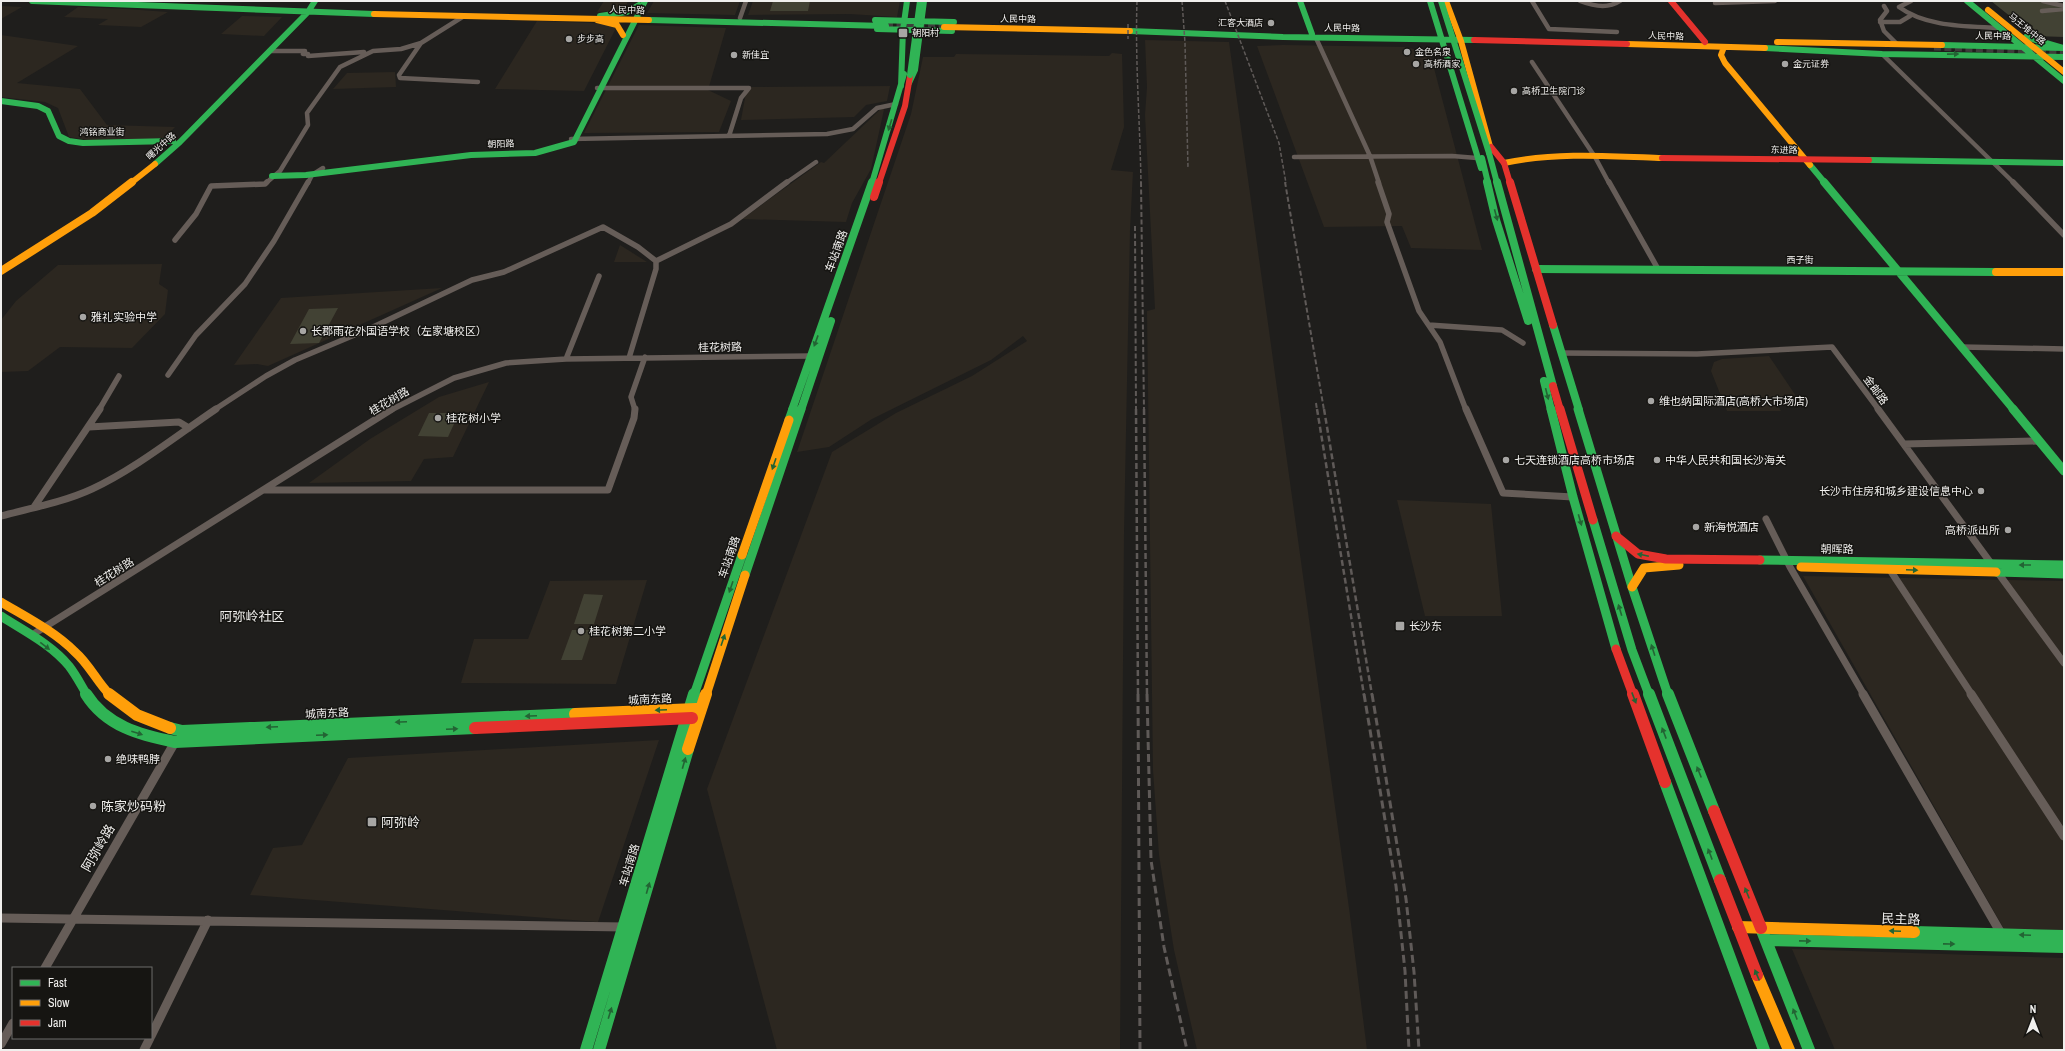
<svg xmlns="http://www.w3.org/2000/svg" width="2065" height="1051" viewBox="0 0 2065 1051" font-family="'Archivo Narrow','Noto Sans SC',sans-serif">
	<rect width="100%" height="100%" fill="#1f1e1c"/>
	<path fill="#2c2720" d="M 604,1 L 628,1 L 624,10 L 597,12 Z
		M 654,1 L 740,1 L 735,15 L 647,13 Z
		M 753,1 L 900,1 L 897,17 L 850,14 L 748,15 Z
		M 1,6 L 22,7 L 1,19 Z
		M 78,7 L 126,9 L 168,12 L 141,27 L 98,25 L 108,19 L 64,17 Z
		M 242,16 L 282,17 L 264,36 L 221,34 Z
		M 537,21 L 618,24 L 584,91 L 495,89 Z
		M 639,25 L 726,28 L 708,90 L 731,101 L 719,132 L 584,133 Z
		M 1,35 L 78,46 L 17,83 L 80,89 L 107,125 L 175,127 L 163,140 L 88,140 L 69,137 L 58,108 L 45,102 L 1,97 Z
		M 1145,40 L 1229,42 L 1349,908 L 1367,1050 L 1197,1050 L 1174,950 L 1159,855 L 1153,770 L 1147,311 L 1155,309 L 1145,115 L 1147,87 Z
		M 1283,45 L 1406,47 L 1430,53 L 1482,250 L 1411,248 L 1402,226 L 1324,227 L 1257,46 Z
		M 1112,53 L 1122,54 L 1124,127 L 1111,170 L 1133,172 L 1130,230 L 1124,533 L 1120,1050 L 777,1050 L 707,789 L 832,452 L 896,413 L 972,376 L 1027,341 L 1023,336 L 991,360 L 872,419 L 829,447 L 797,452 L 911,114 L 923,57 L 954,57 L 956,54 L 1109,56 Z
		M 395,72 L 396,87 L 333,89 L 347,73 Z
		M 890,86 L 887,101 L 866,105 L 854,117 L 741,120 L 747,87 Z
		M 885,105 L 871,169 L 852,203 L 846,222 L 742,219 L 821,162 L 824,163 Z
		M 620,245 L 647,262 L 614,262 Z
		M 162,264 L 159,284 L 168,290 L 165,314 L 132,348 L 60,347 L 28,371 L 1,372 L 1,320 L 16,301 L 58,265 Z
		M 442,288 L 268,366 L 257,364 L 234,365 L 281,298 Z
		M 1769,356 L 1796,396 L 1772,396 L 1781,411 L 1727,411 L 1711,371 L 1714,362 L 1722,359 Z
		M 489,382 L 453,457 L 424,459 L 411,481 L 309,483 L 370,439 L 439,397 Z
		M 1397,500 L 1491,504 L 1502,616 L 1425,616 Z
		M 1803,576 L 2064,581 L 2064,930 L 2004,929 Z
		M 647,580 L 616,684 L 461,683 L 474,639 L 528,639 L 550,581 Z
		M 659,740 L 598,922 L 250,895 L 273,848 L 302,845 L 348,758 Z
		M 1792,949 L 2064,958 L 2064,1050 L 1835,1050 Z"/>
	<path fill="#424234" d="M 773,1 L 810,1 L 808,11 L 770,11 Z
		M 1991,1 L 2042,1 L 2064,7 L 2064,37 L 2035,36 Z
		M 338,308 L 319,343 L 290,344 L 309,309 Z
		M 429,413 L 459,413 L 448,437 L 418,436 Z
		M 584,594 L 603,595 L 594,624 L 574,624 Z
		M 572,630 L 592,630 L 582,660 L 561,660 Z"/>
	<g fill="none" stroke-linecap="round" stroke-linejoin="round">
		<path stroke="#3e3d3b" stroke-width="7" stroke-dasharray="7 3.5" stroke-linecap="butt" d="M 886,26 L 944,27
			M 1934,47 L 2064,52"/>
		<path stroke="#665d58" stroke-width="4.5" d="M 1532,1 L 1549,29 L 1617,32
			M 1580,1 C 1593,6 1608,9 1620,1
			M 1911,1 L 1899,7 C 1926,27 1966,26 1998,28
			M 2043,1 L 2064,6
			M 1715,3 L 1775,1
			M 1884,6 L 1887,11 L 1880,20 L 1884,31 L 1897,44
			M 2042,11 L 2064,9
			M 740,18 L 746,1
			M 1880,22 L 1900,22 L 1910,16
			M 1316,38 L 1370,156 L 1379,183
			M 421,43 L 399,75 L 400,78 L 478,82
			M 269,51 L 305,51 L 303,54 L 308,54 L 308,56 L 364,52
			M 1882,54 L 2014,183
			M 1532,62 L 1595,157 L 1609,183
			M 597,88 L 749,88 L 741,98 L 729,136
			M 571,139 L 827,134 L 853,129 L 877,108 L 896,104
			M 1294,157 L 1452,156 L 1477,158
			M 266,183 L 280,171 L 308,125 L 307,113 L 340,67 L 373,51 L 401,49 L 421,43 L 464,16
			M 308,183 L 312,175 L 323,168
			M 786,183 L 816,162"/>
		<path stroke="#665d58" stroke-width="5.5" d="M 1378,182 L 1389,214 L 1387,222 L 1419,311 L 1440,342 L 1466,410
			M 1609,182 L 1658,269
			M 2013,182 L 2064,235
			M 175,240 L 196,214 L 211,186 L 265,184 L 267,182
			M 656,261 L 731,224 L 787,182
			M 1429,325 L 1502,330 L 1523,343
			M 1962,347 L 2064,349
			M 1561,353 L 1697,354 L 1832,347 L 1879,410
			M 566,359 L 599,276
			M 168,375 L 196,335 L 245,284 L 274,241 L 308,182
			M 99,410 L 119,376
			M 214,410 L 266,376 L 295,360 L 371,328 L 472,280 L 504,272 L 603,227 L 638,247 L 656,261 L 656,269 L 629,358
			M 391,410 L 454,378 L 506,363 L 566,359 L 811,356
			M 635,410 L 631,397 L 645,357"/>
		<path stroke="#665d58" stroke-width="7" d="M 1466,409 L 1503,493 L 1573,497
			M 1878,409 L 2064,663
			M 89,427 L 179,422 L 189,428
			M 1904,444 L 2039,441
			M 265,490 L 608,490 L 634,418 L 635,409
			M 34,507 L 100,409
			M 1,516 C 31,508 64,502 92,489 C 135,469 176,436 216,409
			M 1766,519 L 1790,567 L 1864,695
			M 1890,570 L 1972,695
			M 32,635 L 392,409"/>
		<path stroke="#665d58" stroke-width="9" d="M 1863,694 L 2002,935
			M 1971,694 L 2064,836
			M 1,918 L 625,927
			M 45,968 L 175,742
			M 151,1036 L 208,920
			M 1,1044 L 13,1023
			M 144,1050 L 150,1038"/>
		<path stroke="#30b455" stroke-width="6" d="M 32,1 L 374,14
			M 1300,1 L 1312,34
			M 1430,1 L 1481,168
			M 1967,1 L 2064,81
			M 600,16 L 627,12 L 639,5
			M 649,20 L 886,26
			M 875,20 L 954,22
			M 877,29 L 952,31
			M 1130,31 L 1283,37 L 1474,40
			M 2026,37 L 2063,48
			M 1942,45 L 2064,48
			M 1765,48 L 1882,54 L 2064,57
			M 909,83 L 915,70 L 924,1
			M 901,86 L 903,30 L 907,1
			M 1,101 L 38,106 L 48,111 L 59,136 L 69,141 L 83,143 L 173,141
			M 1489,153 L 1497,183
			M 1482,158 L 1488,183
			M 1869,160 L 2064,163
			M 155,164 L 180,142 L 308,12 L 315,1
			M 1810,165 L 1825,183
			M 272,176 L 306,175 L 471,155 L 535,153 L 574,142 L 645,1
			M 872,183 L 904,74"/>
		<path stroke="#30b455" stroke-width="8" d="M 1487,182 L 1496,220 L 1528,321
			M 1497,182 L 1553,386
			M 1824,182 L 2014,410
			M 1536,269 L 1996,272
			M 1553,325 L 1579,410
			M 1544,381 L 1551,410
			M 792,410 L 872,182
			M 801,410 L 831,321"/>
		<path stroke="#30b455" stroke-width="9" d="M 1551,409 L 1573,497 L 1616,649
			M 1578,409 L 1632,587 L 1668,695
			M 2013,409 L 2064,471
			M 789,420 L 793,409
			M 1593,520 L 1632,650 L 1649,695
			M 1760,560 L 2064,565
			M 1996,572 L 2064,574
			M 745,575 L 801,409
			M 1,616 C 24,631 51,644 69,666 C 76,675 81,685 87,695
			M 694,695 L 742,555"/>
		<path stroke="#30b455" stroke-width="12" d="M 86,694 C 106,726 140,735 175,742 L 475,728
			M 1649,694 L 1720,880
			M 1668,694 L 1714,811
			M 170,728 L 182,731 L 575,714
			M 1665,782 L 1764,1050
			M 1761,928 L 1809,1050
			M 1914,932 L 2064,936
			M 1766,940 L 2064,947
			M 586,1050 L 694,694
			M 599,1050 L 688,749"/>
		<path stroke="#ff9f0a" stroke-width="6" d="M 1446,1 L 1461,41 L 1491,150
			M 1988,10 L 2064,72
			M 374,14 L 649,20
			M 597,20 L 617,25 L 623,35
			M 944,27 L 1130,31
			M 1777,42 L 1942,45
			M 1627,44 L 1765,48
			M 1724,47 L 1721,55 L 1725,63 L 1810,165
			M 1504,163 C 1556,152 1609,156 1662,158
			M 131,183 L 155,164"/>
		<path stroke="#ff9f0a" stroke-width="8" d="M 1,271 L 92,213 L 132,182
			M 1996,272 L 2064,272"/>
		<path stroke="#ff9f0a" stroke-width="9" d="M 742,555 L 789,420
			M 1801,567 L 1996,572
			M 1632,587 L 1644,568 L 1679,565
			M 1,602 C 26,617 54,631 75,652 C 89,664 97,682 110,695
			M 706,695 L 745,575"/>
		<path stroke="#ff9f0a" stroke-width="12" d="M 109,694 L 137,715 L 170,728
			M 575,714 L 696,709
			M 688,749 L 706,694
			M 1738,927 L 1914,932
			M 1757,975 L 1789,1050"/>
		<path stroke="#e5322d" stroke-width="6" d="M 1671,1 L 1705,42
			M 1474,40 L 1627,44
			M 1491,147 L 1504,163 L 1510,183
			M 1662,158 L 1869,160
			M 879,183 L 905,106 L 910,76"/>
		<path stroke="#e5322d" stroke-width="8" d="M 1510,182 L 1553,325
			M 874,197 L 879,182
			M 1553,386 L 1560,410"/>
		<path stroke="#e5322d" stroke-width="9" d="M 1560,409 L 1593,520
			M 1616,536 L 1638,554 L 1666,559 L 1760,560
			M 1616,649 L 1633,695"/>
		<path stroke="#e5322d" stroke-width="12" d="M 1633,694 L 1665,782
			M 475,728 L 692,718
			M 1714,811 L 1761,928
			M 1720,880 L 1757,975"/>
		<path stroke="#5f5a58" stroke-width="1.5" stroke-dasharray="4 2" stroke-linecap="butt" d="M 1137,1 C 1135,61 1140,122 1141,183
			M 1182,1 L 1185,43 L 1188,168
			M 1225,1 L 1279,143 L 1286,183
			M 1128,24 L 1128,39"/>
		<path stroke="#5f5a58" stroke-width="2" stroke-dasharray="5 2.5" stroke-linecap="butt" d="M 1141,182 L 1144,410
			M 1285,182 L 1324,410
			M 1135,226 L 1136,410
			M 1316,403 L 1317,410"/>
		<path stroke="#5f5a58" stroke-width="2.5" stroke-dasharray="6 3" stroke-linecap="butt" d="M 1136,409 L 1138,695
			M 1144,409 L 1147,695
			M 1317,409 L 1364,695
			M 1324,409 L 1372,695"/>
		<path stroke="#5f5a58" stroke-width="3" stroke-dasharray="8 4" stroke-linecap="butt" d="M 1138,694 L 1140,1050
			M 1147,694 L 1151,860 L 1164,947 L 1187,1050
			M 1364,694 L 1396,886 L 1405,971 L 1409,1050
			M 1372,694 L 1406,899 L 1414,972 L 1419,1050"/>
		<path stroke="#30b455" stroke-width="6" d="M 1441,1 L 1489,153
			M 910,75 L 920,1"/>
	</g>
	<defs><path id="oneway-solid" d="M-6-.8H1V-3.2L6.5 0L1 3.2V.8H-6Z"/></defs>
	<g fill="#236434">
		<use href="#oneway-solid" transform="translate(1953 54) rotate(-1)"/>
		<use href="#oneway-solid" transform="translate(890 125) rotate(107)"/>
		<use href="#oneway-solid" transform="translate(1496 215) rotate(75)"/>
		<use href="#oneway-solid" transform="translate(816 341) rotate(110)"/>
		<use href="#oneway-solid" transform="translate(1547 394) rotate(76)"/>
		<use href="#oneway-solid" transform="translate(774 464) rotate(109)"/>
		<use href="#oneway-solid" transform="translate(1580 520) rotate(74)"/>
		<use href="#oneway-solid" transform="translate(1643 555) rotate(-168)"/>
		<use href="#oneway-solid" transform="translate(2025 565) rotate(-180)"/>
		<use href="#oneway-solid" transform="translate(1912 570) rotate(2)"/>
		<use href="#oneway-solid" transform="translate(731 587) rotate(109)"/>
		<use href="#oneway-solid" transform="translate(1620 610) rotate(-107)"/>
		<use href="#oneway-solid" transform="translate(723 640) rotate(-71)"/>
		<use href="#oneway-solid" transform="translate(45 646) rotate(38)"/>
		<use href="#oneway-solid" transform="translate(1653 650) rotate(-108)"/>
		<use href="#oneway-solid" transform="translate(1634 698) rotate(69)"/>
		<use href="#oneway-solid" transform="translate(661 710) rotate(177)"/>
		<use href="#oneway-solid" transform="translate(531 716) rotate(177)"/>
		<use href="#oneway-solid" transform="translate(401 722) rotate(177)"/>
		<use href="#oneway-solid" transform="translate(272 727) rotate(177)"/>
		<use href="#oneway-solid" transform="translate(452 729) rotate(-3)"/>
		<use href="#oneway-solid" transform="translate(137 733) rotate(18)"/>
		<use href="#oneway-solid" transform="translate(1664 733) rotate(-111)"/>
		<use href="#oneway-solid" transform="translate(322 735) rotate(-3)"/>
		<use href="#oneway-solid" transform="translate(684 763) rotate(-74)"/>
		<use href="#oneway-solid" transform="translate(1699 772) rotate(-112)"/>
		<use href="#oneway-solid" transform="translate(1710 854) rotate(-111)"/>
		<use href="#oneway-solid" transform="translate(648 888) rotate(-74)"/>
		<use href="#oneway-solid" transform="translate(1747 893) rotate(-112)"/>
		<use href="#oneway-solid" transform="translate(1895 931) rotate(-178)"/>
		<use href="#oneway-solid" transform="translate(2025 935) rotate(-178)"/>
		<use href="#oneway-solid" transform="translate(1805 941) rotate(1)"/>
		<use href="#oneway-solid" transform="translate(1949 944) rotate(1)"/>
		<use href="#oneway-solid" transform="translate(1757 975) rotate(-113)"/>
		<use href="#oneway-solid" transform="translate(610 1013) rotate(-73)"/>
		<use href="#oneway-solid" transform="translate(1795 1014) rotate(-111)"/>
	</g>
	<g fill="#a7a6a4" stroke="#161512" stroke-width="1.5">
		<circle cx="1271" cy="23" r="4"/>
		<rect x="898" y="28" width="10" height="10" rx="2"/>
		<circle cx="569" cy="39" r="4"/>
		<circle cx="1407" cy="52" r="4"/>
		<circle cx="734" cy="55" r="4"/>
		<circle cx="1416" cy="64" r="4"/>
		<circle cx="1785" cy="64" r="4"/>
		<circle cx="1514" cy="91" r="4"/>
		<circle cx="83" cy="317" r="4"/>
		<circle cx="303" cy="331" r="4"/>
		<circle cx="1651" cy="401" r="4"/>
		<circle cx="438" cy="418" r="4"/>
		<circle cx="1506" cy="460" r="4"/>
		<circle cx="1657" cy="460" r="4"/>
		<circle cx="1981" cy="491" r="4"/>
		<circle cx="1696" cy="527" r="4"/>
		<circle cx="2008" cy="530" r="4"/>
		<rect x="1395" y="621" width="10" height="10" rx="2"/>
		<circle cx="581" cy="631" r="4"/>
		<circle cx="108" cy="759" r="4"/>
		<circle cx="93" cy="806" r="4"/>
		<rect x="367" y="817" width="10" height="10" rx="2"/>
	</g>
	<g text-anchor="middle" dominant-baseline="central" stroke-width="3" stroke-linejoin="round" paint-order="stroke">
		<g font-size="9" fill="#f0efed" stroke="#161512">
			<text transform="translate(627 10) rotate(2)">人民中路</text>
			<text transform="translate(1018 19) rotate(1)">人民中路</text>
			<text transform="translate(1342 28) rotate(1)">人民中路</text>
			<text transform="translate(2027 29) rotate(39)">马王堆中路</text>
			<text transform="translate(1666 36) rotate(2)">人民中路</text>
			<text transform="translate(1993 36) rotate(1)">人民中路</text>
			<text x="102" y="132">鸿铭商业街</text>
			<text transform="translate(501 144) rotate(-2)">朝阳路</text>
			<text transform="translate(161 146) rotate(-42)">曙光中路</text>
			<text transform="translate(1784 150) rotate(1)">东进路</text>
			<text x="1800" y="260">西子街</text>
		</g>
		<g font-size="9" fill="#f0efed" stroke="#161512" text-anchor="start">
			<text x="1263" y="23" text-anchor="end">汇客大酒店</text>
			<text x="912" y="33">朝阳村</text>
			<text x="577" y="39">步步高</text>
			<text x="1415" y="52">金色名泉</text>
			<text x="742" y="55">新佳宜</text>
			<text x="1424" y="64">高桥酒家</text>
			<text x="1793" y="64">金元证券</text>
			<text x="1522" y="91">高桥卫生院门诊</text>
		</g>
		<g font-size="11" fill="#f0efed" stroke="#161512">
			<text transform="translate(836 251) rotate(-70)">车站南路</text>
			<text transform="translate(720 347) rotate(-1)">桂花树路</text>
			<text transform="translate(1876 390) rotate(54)">金邮路</text>
			<text transform="translate(389 401) rotate(-30)">桂花树路</text>
			<text transform="translate(1837 549) rotate(1)">朝晖路</text>
			<text transform="translate(729 557) rotate(-71)">车站南路</text>
			<text transform="translate(114 572) rotate(-32)">桂花树路</text>
			<text transform="translate(650 699) rotate(-3)">城南东路</text>
			<text transform="translate(327 713) rotate(-3)">城南东路</text>
			<text transform="translate(629 865) rotate(-73)">车站南路</text>
		</g>
		<g font-size="11" fill="#f0efed" stroke="#161512" text-anchor="start">
			<text x="91" y="317">雅礼实验中学</text>
			<text x="311" y="331">长郡雨花外国语学校（左家塘校区）</text>
			<text x="1659" y="401">维也纳国际酒店(高桥大市场店)</text>
			<text x="446" y="418">桂花树小学</text>
			<text x="1514" y="460">七天连锁酒店高桥市场店</text>
			<text x="1665" y="460">中华人民共和国长沙海关</text>
			<text x="1973" y="491" text-anchor="end">长沙市住房和城乡建设信息中心</text>
			<text x="1704" y="527">新海悦酒店</text>
			<text x="2000" y="530" text-anchor="end">高桥派出所</text>
			<text x="1409" y="626">长沙东</text>
			<text x="589" y="631">桂花树第二小学</text>
			<text x="116" y="759">绝味鸭脖</text>
		</g>
		<g font-size="13" fill="#f0efed" stroke="#161512">
			<text x="252" y="616">阿弥岭社区</text>
		</g>
		<g font-size="13" fill="#f0efed" stroke="#161512" text-anchor="start">
			<text x="101" y="806">陈家炒码粉</text>
			<text x="381" y="822">阿弥岭</text>
		</g>
		<g font-size="13" fill="#f0efed" stroke="#161512">
			<text transform="translate(98 848) rotate(-60)">阿弥岭路</text>
			<text transform="translate(1901 919) rotate(2)">民主路</text>
		</g>
	</g>
	<rect width="2065" height="1051" fill="none" stroke="#f0efed" stroke-width="4"/>
	<rect x="12" y="967" width="140" height="72" fill="#161512" stroke="#6d6c6a"/>
	<rect x="20" y="980" width="20" height="6" fill="#30b455" stroke="#6d6c6a"/>
	<text x="48" y="987" font-size="12" fill="#f0efed">Fast</text>
	<rect x="20" y="1000" width="20" height="6" fill="#ff9f0a" stroke="#6d6c6a"/>
	<text x="48" y="1007" font-size="12" fill="#f0efed">Slow</text>
	<rect x="20" y="1020" width="20" height="6" fill="#e5322d" stroke="#6d6c6a"/>
	<text x="48" y="1027" font-size="12" fill="#f0efed">Jam</text>
	<g transform="translate(2033 1019)" stroke="#161512" stroke-width="3" paint-order="stroke">
	<path d="M0-3L7 15L0 10L-7 15Z" fill="#f0efed"/>
	<text y="-6" font-size="11" font-weight="bold" text-anchor="middle" fill="#f0efed">N</text>
	</g>
</svg>
